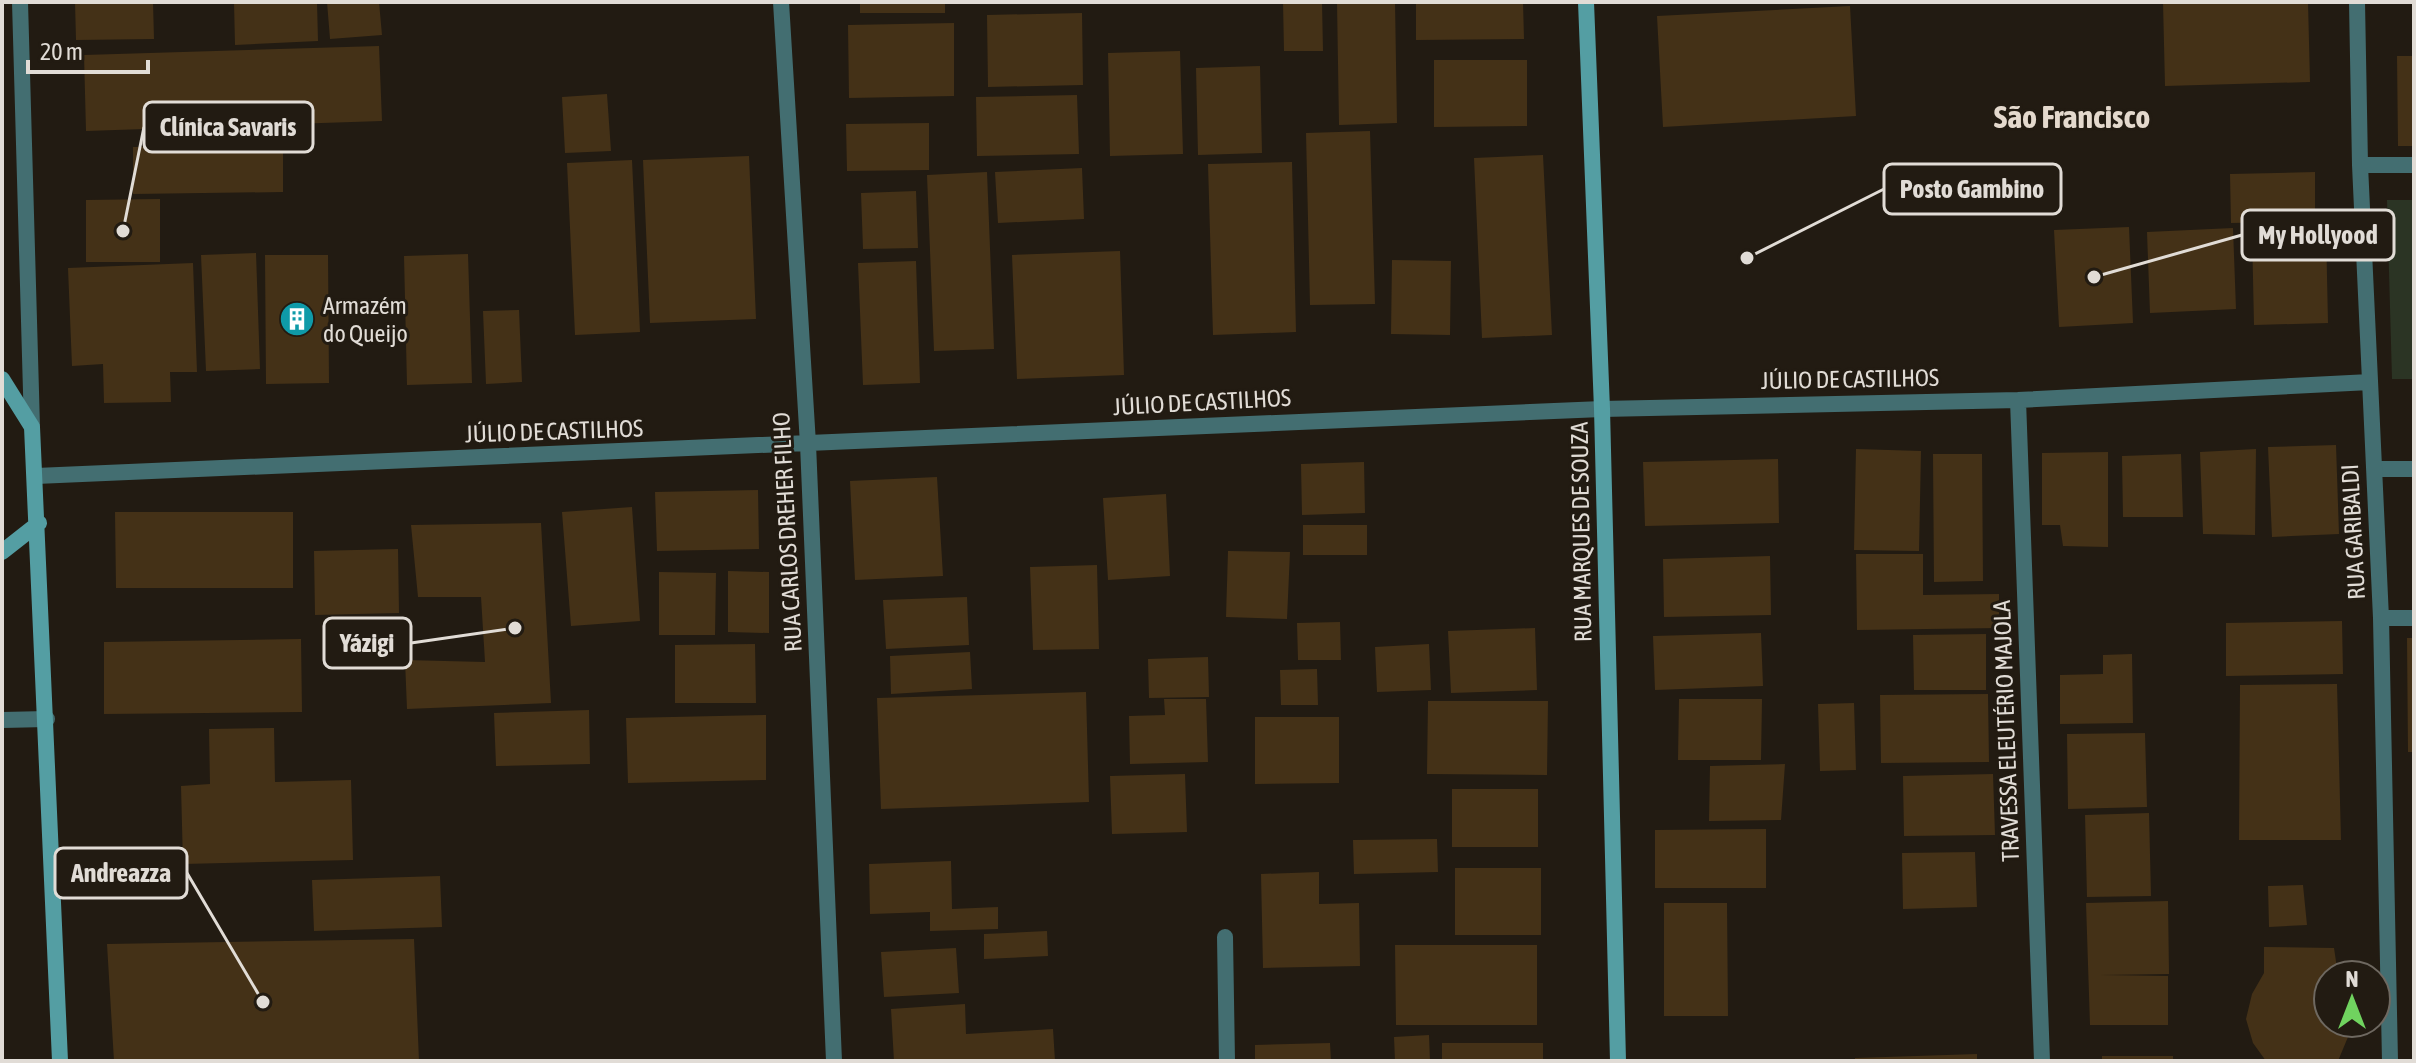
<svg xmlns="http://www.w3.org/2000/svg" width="2416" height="1063" viewBox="0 0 2416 1063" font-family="'Asap Condensed',sans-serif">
	<rect width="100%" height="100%" fill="#221b12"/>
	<path fill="#2b3424" d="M 2387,200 L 2414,200 L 2414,379 L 2392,379 Z"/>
	<path fill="#443117" d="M 75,2 L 153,2 L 154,39 L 76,40 Z
		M 234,2 L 317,2 L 318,41 L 235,45 Z
		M 327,2 L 379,2 L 382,35 L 330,39 Z
		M 860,2 L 945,2 L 945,13 L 860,13 Z
		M 1283,2 L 1322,2 L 1323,51 L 1284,51 Z
		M 1337,2 L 1395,2 L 1397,123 L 1339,125 Z
		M 1416,2 L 1523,2 L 1524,39 L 1416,40 Z
		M 2163,2 L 2308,2 L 2310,82 L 2165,86 Z
		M 1850,6 L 1856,116 L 1663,127 L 1657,16 Z
		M 1082,13 L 1083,85 L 988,87 L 987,15 Z
		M 954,23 L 954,96 L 849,98 L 848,25 Z
		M 379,46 L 382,121 L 86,131 L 84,55 Z
		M 1180,51 L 1183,154 L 1110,156 L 1108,53 Z
		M 2397,56 L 2414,56 L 2414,146 L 2398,146 Z
		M 1434,60 L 1527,60 L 1527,126 L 1434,127 Z
		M 1260,66 L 1262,153 L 1198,155 L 1196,68 Z
		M 607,94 L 611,151 L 565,153 L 562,97 Z
		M 1077,95 L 1079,154 L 977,156 L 976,97 Z
		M 929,123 L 929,170 L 847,171 L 846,124 Z
		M 1370,131 L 1375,304 L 1310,305 L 1306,133 Z
		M 283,145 L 283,192 L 133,194 L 133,147 Z
		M 1543,155 L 1552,335 L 1482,338 L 1474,158 Z
		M 749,156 L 756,319 L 650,323 L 643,160 Z
		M 632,160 L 640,332 L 575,335 L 567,163 Z
		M 1292,162 L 1296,332 L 1213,335 L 1208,164 Z
		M 1082,168 L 1084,219 L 998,223 L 995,172 Z
		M 987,172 L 994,349 L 934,351 L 927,175 Z
		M 2315,172 L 2315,221 L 2231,223 L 2230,174 Z
		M 916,191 L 918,248 L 863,249 L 861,193 Z
		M 160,199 L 160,262 L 86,262 L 86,200 Z
		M 2129,227 L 2133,323 L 2059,327 L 2054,230 Z
		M 2233,228 L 2236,309 L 2150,313 L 2147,232 Z
		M 2326,229 L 2328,323 L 2254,325 L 2252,231 Z
		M 1120,251 L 1124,375 L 1017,379 L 1012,255 Z
		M 256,253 L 260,369 L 206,371 L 201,255 Z
		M 468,254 L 472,383 L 407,385 L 404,256 Z
		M 265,255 L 328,255 L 329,383 L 266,384 Z
		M 1392,260 L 1451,261 L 1450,335 L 1391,334 Z
		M 916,261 L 920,383 L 863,385 L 858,263 Z
		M 193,263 L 197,372 L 170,372 L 171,402 L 104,403 L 103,364 L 72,366 L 68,268 Z
		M 519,310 L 522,382 L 486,384 L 483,311 Z
		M 2336,445 L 2339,534 L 2272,537 L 2268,447 Z
		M 1856,449 L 1921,451 L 1919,551 L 1854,550 Z
		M 2256,449 L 2255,535 L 2203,534 L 2200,452 Z
		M 2108,452 L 2108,547 L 2063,546 L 2060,525 L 2042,525 L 2042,453 Z
		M 1933,454 L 1982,454 L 1983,581 L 1934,582 Z
		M 2181,454 L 2183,517 L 2123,517 L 2122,456 Z
		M 1778,459 L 1779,523 L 1645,526 L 1643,462 Z
		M 1364,462 L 1365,513 L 1302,515 L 1301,464 Z
		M 937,477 L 943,576 L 855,580 L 850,481 Z
		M 758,490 L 759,549 L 657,551 L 655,492 Z
		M 1166,494 L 1170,576 L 1108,580 L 1103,498 Z
		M 632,507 L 640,621 L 571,626 L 562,512 Z
		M 115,512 L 293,512 L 293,588 L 116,588 Z
		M 541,523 L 551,703 L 407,709 L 405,660 L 485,662 L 481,597 L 418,597 L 411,525 Z
		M 1303,525 L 1367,525 L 1367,555 L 1303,555 Z
		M 398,549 L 399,613 L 315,615 L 314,551 Z
		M 1228,551 L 1290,552 L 1287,619 L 1226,617 Z
		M 1856,554 L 1923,554 L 1923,595 L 1999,594 L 1999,628 L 1857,630 Z
		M 1770,556 L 1771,615 L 1664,617 L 1663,559 Z
		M 1097,565 L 1099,649 L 1033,650 L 1030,567 Z
		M 728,571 L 769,572 L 769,633 L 728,632 Z
		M 659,572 L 716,573 L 715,635 L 659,635 Z
		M 967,597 L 969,645 L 886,649 L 883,600 Z
		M 2342,621 L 2343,674 L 2226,676 L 2226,623 Z
		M 1340,622 L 1341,660 L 1298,660 L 1297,623 Z
		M 1535,628 L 1537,690 L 1451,693 L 1448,631 Z
		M 1761,633 L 1763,686 L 1655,690 L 1653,636 Z
		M 1986,634 L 1986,690 L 1914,690 L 1913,635 Z
		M 2407,638 L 2414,638 L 2414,752 L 2408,752 Z
		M 301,639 L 302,712 L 104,714 L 104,642 Z
		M 755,644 L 756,703 L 675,703 L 675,645 Z
		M 1429,644 L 1431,690 L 1377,692 L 1375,647 Z
		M 970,652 L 972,689 L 891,694 L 890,656 Z
		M 2132,654 L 2133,723 L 2060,724 L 2060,675 L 2103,674 L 2103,655 Z
		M 1208,657 L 1209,697 L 1149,698 L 1148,659 Z
		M 1317,669 L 1318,705 L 1281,705 L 1280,670 Z
		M 2337,684 L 2341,840 L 2239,840 L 2240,685 Z
		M 1086,692 L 1089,802 L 881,809 L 877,698 Z
		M 1988,694 L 1989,762 L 1881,763 L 1880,695 Z
		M 1164,699 L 1206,699 L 1208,762 L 1130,764 L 1129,716 L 1165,715 Z
		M 1679,699 L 1762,699 L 1761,760 L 1678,760 Z
		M 1428,701 L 1548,701 L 1547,775 L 1427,774 Z
		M 1854,703 L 1856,770 L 1820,771 L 1818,704 Z
		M 589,710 L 590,764 L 496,766 L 494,713 Z
		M 766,715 L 766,780 L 628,783 L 626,718 Z
		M 1255,717 L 1339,717 L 1339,783 L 1255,784 Z
		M 274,728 L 275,782 L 351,780 L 353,860 L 183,864 L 181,786 L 210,784 L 209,729 Z
		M 2145,733 L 2147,807 L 2068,809 L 2067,734 Z
		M 1785,764 L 1781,820 L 1709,821 L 1710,766 Z
		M 1185,774 L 1187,832 L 1112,834 L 1110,776 Z
		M 1993,774 L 1995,835 L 1904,836 L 1903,776 Z
		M 1452,789 L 1538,789 L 1538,847 L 1452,847 Z
		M 2149,813 L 2151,896 L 2087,897 L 2085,815 Z
		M 1766,829 L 1766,888 L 1655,888 L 1655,830 Z
		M 1437,839 L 1438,872 L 1354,874 L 1353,840 Z
		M 1975,852 L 1977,907 L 1903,909 L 1902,853 Z
		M 951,861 L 952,909 L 998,907 L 998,929 L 930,931 L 930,912 L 870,914 L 869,864 Z
		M 1455,868 L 1541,868 L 1541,935 L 1455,935 Z
		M 1319,872 L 1319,904 L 1359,903 L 1360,966 L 1263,968 L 1261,874 Z
		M 440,876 L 442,927 L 314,931 L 312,880 Z
		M 2303,885 L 2307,925 L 2269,927 L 2268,886 Z
		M 2168,901 L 2169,974 L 2101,975 L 2168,976 L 2168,1025 L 2090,1025 L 2086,903 Z
		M 1664,903 L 1727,903 L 1728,1016 L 1664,1016 Z
		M 1047,931 L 1048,956 L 984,959 L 984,934 Z
		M 414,939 L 419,1061 L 114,1061 L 107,944 Z
		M 1395,945 L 1537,945 L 1537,1025 L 1396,1025 Z
		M 2264,947 L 2334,948 L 2338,975 L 2328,975 L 2328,1023 L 2349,1023 L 2348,1037 L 2338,1061 L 2266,1061 L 2253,1043 L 2246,1019 L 2252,994 L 2264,973 Z
		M 956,948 L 959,993 L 884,997 L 881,952 Z
		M 965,1004 L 966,1034 L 1053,1029 L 1055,1061 L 894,1061 L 891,1009 Z
		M 1429,1035 L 1430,1061 L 1395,1061 L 1394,1037 Z
		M 1330,1043 L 1331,1061 L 1255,1061 L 1255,1045 Z
		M 1442,1043 L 1543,1043 L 1543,1061 L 1442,1061 Z
		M 1977,1054 L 1977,1061 L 1855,1061 L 1855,1058 Z
		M 2102,1056 L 2173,1056 L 2173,1061 L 2102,1061 Z"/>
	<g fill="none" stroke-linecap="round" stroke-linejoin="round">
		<path stroke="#436e71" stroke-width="16" d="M 2375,469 L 2414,469
			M 2,720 L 47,719"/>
		<path stroke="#436e71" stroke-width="16" d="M 20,2 L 32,427
			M 781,2 L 808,444 L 834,1061
			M 2357,2 L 2360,165 L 2381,618 L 2390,1061
			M 2360,165 L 2414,165
			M 2018,400 L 2042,1061
			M 36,476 L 1602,409 L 2018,400 L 2370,382
			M 2381,618 L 2414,618
			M 1225,937 L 1227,1061"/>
		<path stroke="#549ea3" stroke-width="16" d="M 1586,2 L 1602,409 L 1618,1061
			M 2,379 L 32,427 L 60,1061
			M 2,552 L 39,523"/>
	</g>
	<defs>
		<g id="building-disc" transform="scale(1.8)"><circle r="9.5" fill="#0f9aa8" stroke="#221b12"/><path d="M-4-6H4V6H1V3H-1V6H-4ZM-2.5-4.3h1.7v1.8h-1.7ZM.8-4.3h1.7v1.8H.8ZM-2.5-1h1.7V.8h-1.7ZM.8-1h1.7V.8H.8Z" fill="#fff"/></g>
	</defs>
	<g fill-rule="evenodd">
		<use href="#building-disc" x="297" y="319"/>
	</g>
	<g text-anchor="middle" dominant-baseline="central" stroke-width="6" stroke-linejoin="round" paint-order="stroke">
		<g font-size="24" fill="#e1dcd6" stroke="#221b12" text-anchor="start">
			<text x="323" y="305">Armazém<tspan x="323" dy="28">do Queijo</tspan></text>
		</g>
		<g font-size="24" fill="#e1dcd6" stroke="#221b12">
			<text transform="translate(1850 379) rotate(-1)">JÚLIO DE CASTILHOS</text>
			<text transform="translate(1202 402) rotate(-3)">JÚLIO DE CASTILHOS</text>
			<text transform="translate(554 431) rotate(-2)">JÚLIO DE CASTILHOS</text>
			<text transform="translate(787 532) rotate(-93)">RUA CARLOS DREHER FILHO</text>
			<text transform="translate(1581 532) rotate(-91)">RUA MARQUES DE SOUZA</text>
			<text transform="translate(2353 532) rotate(-93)">RUA GARIBALDI</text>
			<text transform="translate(2006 731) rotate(-92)">TRAVESSA ELEUTÉRIO MAJOLA</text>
		</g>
		<g font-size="32" font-weight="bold" fill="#e4d9cd" stroke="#221b12">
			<text x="2072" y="116">São Francisco</text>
		</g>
	</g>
	<path fill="none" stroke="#e1dcd6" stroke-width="3" d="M123 231L144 127M1747 258L1884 189M2094 277L2242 235M515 628L411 643M263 1002L187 873"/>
	<g fill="#e1dcd6" stroke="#221b12" stroke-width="3">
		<circle cx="123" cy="231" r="8"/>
		<circle cx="1747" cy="258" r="8"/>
		<circle cx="2094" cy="277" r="8"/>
		<circle cx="515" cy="628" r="8"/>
		<circle cx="263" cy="1002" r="8"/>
	</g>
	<g fill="#221b12" stroke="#e1dcd6" stroke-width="3">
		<rect x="144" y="102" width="169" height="50" rx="8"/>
		<rect x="1884" y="164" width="177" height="50" rx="8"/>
		<rect x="2242" y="210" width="152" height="50" rx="8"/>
		<rect x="324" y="618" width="87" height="50" rx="8"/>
		<rect x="55" y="848" width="132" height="50" rx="8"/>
	</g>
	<g font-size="26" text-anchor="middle" font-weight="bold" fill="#e1dcd6">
		<text x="228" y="136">Clínica Savaris</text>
		<text x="1972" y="198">Posto Gambino</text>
		<text x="2318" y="244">My Hollyood</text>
		<text x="367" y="652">Yázigi</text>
		<text x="121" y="882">Andreazza</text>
	</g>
	<rect width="2416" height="1063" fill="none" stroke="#e1dcd6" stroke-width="8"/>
	<g transform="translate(2352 999)"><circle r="38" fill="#221b12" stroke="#6e6860" stroke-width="2"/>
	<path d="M0-6L14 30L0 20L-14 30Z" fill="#70d35f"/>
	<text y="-12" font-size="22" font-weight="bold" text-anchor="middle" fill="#e1dcd6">N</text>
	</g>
	<path d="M28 60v12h120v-12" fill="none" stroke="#e1dcd6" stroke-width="4"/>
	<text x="40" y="60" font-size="24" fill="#e1dcd6" stroke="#221b12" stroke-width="6" paint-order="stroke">20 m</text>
</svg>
